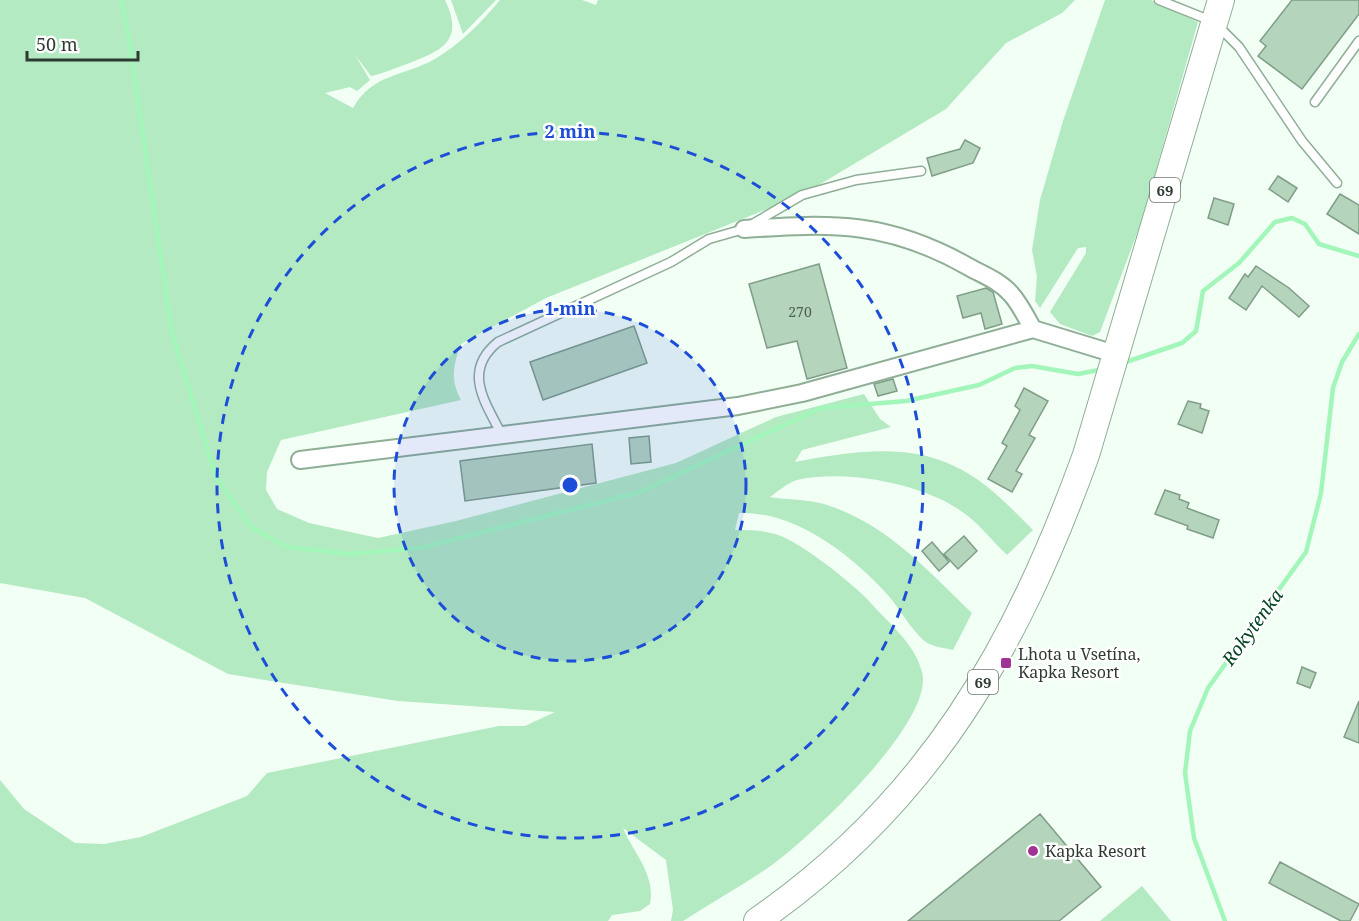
<svg xmlns="http://www.w3.org/2000/svg" width="1359" height="921" viewBox="0 0 1359 921" font-family="'Noto Serif',serif">
	<rect width="100%" height="100%" fill="#f2fff5"/>
	<path fill="#b3eac1" d="M 0,0 L 445,0 C 463,38 446,49 412,62 C 398,67 385,73 371,76 L 355,55 L 370,80 L 357,91 L 350,87 L 325,93 L 353,108 C 373,73 403,77 435,59 C 459,45 482,22 500,0 L 582,0 L 596,5 L 598,0 L 1075,0 L 1062,13 L 1006,43 L 946,109 L 802,195 L 546,298 L 461,344 C 453,366 450,379 461,400 L 281,440 L 267,472 L 266,490 L 277,509 L 309,523 L 378,538 L 456,521 L 676,463 L 776,417 L 864,394 L 880,419 L 891,427 L 802,450 L 795,462 C 846,452 906,442 954,466 C 985,480 1009,506 1033,530 L 1007,555 C 992,541 978,522 961,511 C 922,483 843,469 797,480 C 788,483 778,491 770,497 C 788,500 806,499 824,504 C 886,523 927,570 972,613 L 953,650 C 945,648 933,647 926,642 C 912,632 898,605 885,592 C 849,553 794,511 739,513 L 735,530 C 749,530 762,530 775,534 C 798,540 851,582 868,600 C 887,622 915,643 922,672 C 935,722 810,837 772,865 C 743,885 712,902 683,921 L 671,921 L 673,910 L 666,860 L 623,828 C 633,852 656,875 650,904 L 640,911 L 612,915 L 608,921 L 0,921 L 0,780 L 24,809 L 75,843 L 104,844 L 141,837 L 247,796 L 267,773 L 499,726 L 525,726 L 555,712 L 398,701 L 228,674 L 85,598 L 0,583 Z
		M 451,0 L 496,0 L 463,34 Z
		M 1105,0 L 1151,0 L 1198,22 L 1141,223 L 1100,332 L 1092,336 L 1060,324 L 1050,312 L 1086,253 L 1086,247 L 1078,248 L 1040,308 L 1035,301 L 1037,277 L 1032,250 L 1040,200 L 1063,121 Z
		M 1142,886 L 1171,921 L 1100,921 Z"/>
	<g fill="none" stroke-linecap="round" stroke-linejoin="round">
		<path stroke="#a3f6ba" stroke-width="4.5" d="M 121,0 L 128,33 L 172,333 L 216,477 L 251,527 L 287,547 L 350,554 L 420,548 L 640,492 L 821,408 L 906,401 L 979,385 L 1015,368 L 1032,366 L 1078,374 L 1104,369
			M 1123,363 L 1182,343 L 1196,331 L 1203,291 L 1239,263 L 1275,222 L 1292,218 L 1305,224 L 1319,244 L 1359,256
			M 1225,921 L 1194,838 L 1185,773 L 1190,731 L 1208,688 L 1306,552 L 1321,493 L 1333,388 L 1342,362 L 1359,334"/>
	</g>
	<path fill="#b4d4bb" stroke="#7f9d87" stroke-width="1.5" d="M 1292,0 L 1359,0 L 1359,14 L 1302,89 L 1258,56 L 1266,46 L 1260,41 Z
		M 965,140 L 980,148 L 973,163 L 932,176 L 927,158 L 960,149 Z
		M 1278,176 L 1297,188 L 1288,202 L 1269,189 Z
		M 1340,194 L 1359,205 L 1359,234 L 1327,214 Z
		M 1214,198 L 1234,204 L 1228,225 L 1208,218 Z
		M 819,264 L 847,368 L 807,379 L 797,341 L 767,348 L 749,284 Z
		M 1256,266 L 1289,288 L 1309,306 L 1299,317 L 1262,286 L 1246,310 L 1229,298 L 1245,274 L 1248,277 Z
		M 986,288 L 993,292 L 1002,324 L 985,329 L 981,313 L 963,318 L 957,296 Z
		M 634,326 L 647,363 L 543,400 L 530,362 Z
		M 893,379 L 897,391 L 878,396 L 874,384 Z
		M 1024,388 L 1048,401 L 1029,435 L 1035,438 L 1016,471 L 1022,474 L 1012,492 L 988,479 L 1007,446 L 1002,443 L 1020,410 L 1015,406 Z
		M 1188,401 L 1201,404 L 1200,408 L 1209,411 L 1202,433 L 1178,424 Z
		M 649,436 L 651,462 L 631,464 L 629,438 Z
		M 592,444 L 596,483 L 465,501 L 460,461 Z
		M 1165,490 L 1180,495 L 1179,499 L 1189,503 L 1187,508 L 1219,520 L 1213,538 L 1187,529 L 1188,526 L 1155,514 Z
		M 964,536 L 977,551 L 958,569 L 944,554 Z
		M 932,542 L 949,562 L 939,571 L 922,551 Z
		M 1302,667 L 1316,673 L 1310,688 L 1297,683 Z
		M 1359,701 L 1359,743 L 1344,737 Z
		M 1040,814 L 1101,887 L 1059,921 L 908,921 Z
		M 1280,862 L 1359,904 L 1350,921 L 1341,921 L 1269,883 Z"/>
	<g fill="none" stroke-linecap="round" stroke-linejoin="round">
		<g stroke="#8fae96" stroke-width="11">
			<path id="service" d="M 1159,0 L 1214,22 L 1239,47 L 1302,141 L 1337,183
				M 1315,102 L 1359,41
				M 502,435 C 485,402 462,371 498,342 L 671,262 L 709,239 L 744,229 L 802,195 L 856,180 L 921,171"/>
		</g>
		<g stroke="#8fae96" stroke-width="20">
			<path id="minor" d="M 744,229 C 834,223 888,221 969,267 C 983,275 1000,281 1011,294 C 1020,304 1026,317 1033,329
				M 300,460 L 738,406 L 802,393 L 1033,329 L 1115,354"/>
		</g>
		<g stroke="#8fae96" stroke-width="28">
			<path id="primary" d="M 757,921 C 930,801 1016,648 1086,455 L 1221,0"/>
		</g>
		<use href="#service" stroke="#fff" stroke-width="8"/>
		<use href="#minor" stroke="#fff" stroke-width="16"/>
		<use href="#primary" stroke="#fff" stroke-width="26"/>
	</g>
	<circle cx="570" cy="485" r="176" fill="#1d4ed8" fill-opacity=".12"/>
	<g fill="none" stroke="#1d4ed8" stroke-width="3" stroke-dasharray="10 8">
		<circle cx="570" cy="485" r="176"/>
		<circle cx="570" cy="485" r="353"/>
	</g>
	<g fill="#a03495" stroke="#fff" stroke-width="2">
		<rect x="1000" y="657" width="12" height="12" rx="3"/>
		<circle cx="1033" cy="851" r="6"/>
	</g>
	<g text-anchor="middle" dominant-baseline="central" stroke-width="5" stroke-linejoin="round" paint-order="stroke">
		<g font-size="14" fill="#506154">
			<text x="800" y="311">270</text>
		</g>
		<g fill="#fff" stroke="#6d766f" stroke-width="1.5">
			<rect x="1150" y="178" width="30" height="24" rx="4.5"/>
			<rect x="968" y="670" width="30" height="24" rx="4.5"/>
		</g>
		<g font-size="15" font-weight="bold" fill="#2e3b31">
			<text x="1165" y="190">69</text>
			<text x="983" y="682">69</text>
		</g>
		<g font-size="16" fill="#2e3b31" stroke="#fff" text-anchor="start">
			<text x="1018" y="654">Lhota u Vsetína,<tspan x="1018" dy="18">Kapka Resort</tspan></text>
			<text x="1045" y="851">Kapka Resort</text>
		</g>
		<g font-size="18" font-style="italic" fill="#014420" stroke="#fff">
			<text transform="translate(1252 627) rotate(-54)">Rokytenka</text>
		</g>
	</g>
	<circle cx="570" cy="485" r="9" fill="#1d4ed8" stroke="#fff" stroke-width="3"/>
	<g font-size="18" text-anchor="middle" font-weight="bold" fill="#1d4ed8" stroke="#fff" stroke-width="5" stroke-linejoin="round" paint-order="stroke">
		<text x="570" y="138">2 min</text>
		<text x="570" y="315">1 min</text>
	</g>
	<path d="M27 51v9h111v-9" fill="none" stroke="#2e3b31" stroke-width="3"/>
	<text x="36" y="51" font-size="18" fill="#2e3b31" stroke="#ffffff" stroke-width="4.5" paint-order="stroke">50 m</text>
</svg>
